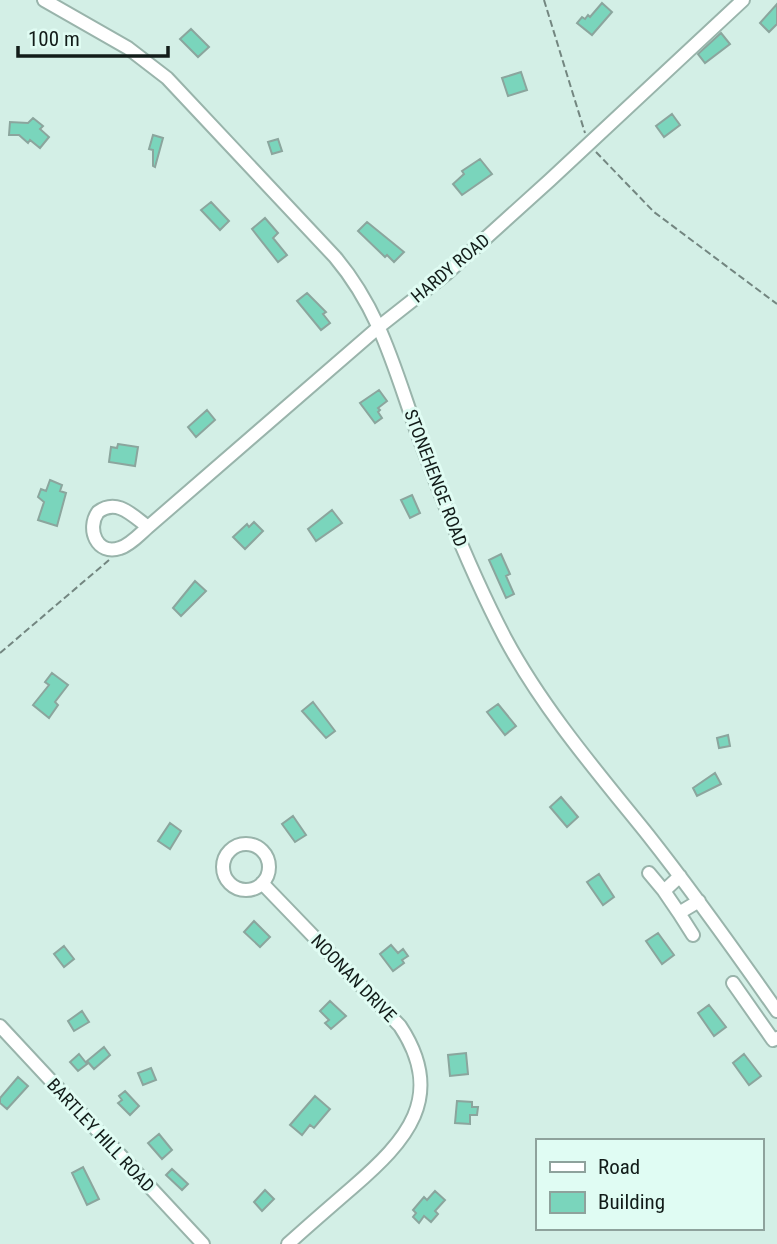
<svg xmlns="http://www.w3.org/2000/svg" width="777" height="1244" viewBox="0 0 777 1244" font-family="'Roboto Condensed',sans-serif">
	<rect width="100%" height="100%" fill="#d3efe6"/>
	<path fill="#7ad5bc" stroke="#8ba59d" stroke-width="2" d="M 602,3 L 612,12 L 592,35 L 577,23 L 582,17 L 585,19 L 588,15 L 590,17 Z
		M 777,4 L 777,24 L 769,32 L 760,23 Z
		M 191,29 L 209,47 L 198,57 L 180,39 Z
		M 721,33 L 730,44 L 705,63 L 698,54 Z
		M 521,72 L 527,90 L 508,96 L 502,78 Z
		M 672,114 L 680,125 L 664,137 L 656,126 Z
		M 33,118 L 43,126 L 40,129 L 49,137 L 40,148 L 30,140 L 28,143 L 19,135 L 9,135 L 10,122 L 28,123 Z
		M 153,135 L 163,138 L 155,167 L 153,166 L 153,150 L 149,149 Z
		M 278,139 L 282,151 L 272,154 L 268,142 Z
		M 480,159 L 492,174 L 462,195 L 453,184 L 464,174 L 462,171 Z
		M 211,202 L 229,221 L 220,230 L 201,210 Z
		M 265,218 L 278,233 L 273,238 L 287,255 L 278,262 L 252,229 Z
		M 367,222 L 404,252 L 394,262 L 387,255 L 385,257 L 358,231 Z
		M 307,293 L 326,312 L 323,314 L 330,323 L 321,330 L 297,301 Z
		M 379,390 L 387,401 L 378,408 L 380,410 L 378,412 L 382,418 L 375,423 L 360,403 Z
		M 207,410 L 215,420 L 196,437 L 188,427 Z
		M 118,444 L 138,447 L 135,466 L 109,462 L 111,447 L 117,448 Z
		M 50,480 L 62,485 L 60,491 L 66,493 L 57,526 L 38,520 L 44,502 L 38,497 L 41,489 L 46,491 Z
		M 412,495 L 420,513 L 410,518 L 401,500 Z
		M 332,510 L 342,523 L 316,541 L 308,529 Z
		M 254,522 L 263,531 L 245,549 L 233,537 L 247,524 L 249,527 Z
		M 501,554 L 510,574 L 506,576 L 514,594 L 506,598 L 489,560 Z
		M 195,581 L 206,591 L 181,616 L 173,608 Z
		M 52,673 L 68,685 L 55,702 L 58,705 L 49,718 L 33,705 L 49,685 L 45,682 Z
		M 313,702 L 335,731 L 326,738 L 302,711 Z
		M 498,704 L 516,726 L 505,735 L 487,712 Z
		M 728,735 L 730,746 L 719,748 L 717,738 Z
		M 715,773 L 721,784 L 697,796 L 693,788 Z
		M 561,797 L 578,817 L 567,827 L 550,807 Z
		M 293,816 L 306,835 L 295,842 L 282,824 Z
		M 170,823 L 181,831 L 170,849 L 158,841 Z
		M 599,874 L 614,897 L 603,905 L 587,882 Z
		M 254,921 L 270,937 L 260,947 L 244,932 Z
		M 658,933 L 674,955 L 662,964 L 646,941 Z
		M 391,945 L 398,953 L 403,949 L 408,956 L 402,960 L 404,963 L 393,971 L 380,954 Z
		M 64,946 L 74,959 L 64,967 L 54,954 Z
		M 330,1001 L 346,1016 L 331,1029 L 325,1023 L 329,1020 L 320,1011 Z
		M 709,1005 L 726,1027 L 714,1036 L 698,1013 Z
		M 82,1011 L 89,1022 L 74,1031 L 68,1021 Z
		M 104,1047 L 110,1055 L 94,1069 L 87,1061 Z
		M 466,1053 L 468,1074 L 450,1076 L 448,1055 Z
		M 79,1054 L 87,1064 L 78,1071 L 70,1062 Z
		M 744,1054 L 761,1076 L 749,1085 L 733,1063 Z
		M 151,1068 L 156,1080 L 143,1085 L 138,1073 Z
		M 18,1077 L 28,1086 L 7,1109 L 0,1103 L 0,1098 Z
		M 125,1091 L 139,1106 L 130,1115 L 118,1103 L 122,1100 L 119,1096 Z
		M 315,1096 L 330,1109 L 314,1128 L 310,1125 L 302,1135 L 290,1125 Z
		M 457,1101 L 472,1102 L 472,1107 L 478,1107 L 477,1115 L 470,1115 L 470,1124 L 455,1123 Z
		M 159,1134 L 172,1150 L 162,1159 L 148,1143 Z
		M 83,1167 L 99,1199 L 87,1205 L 72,1173 Z
		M 172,1169 L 188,1184 L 182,1190 L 166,1175 Z
		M 265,1190 L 274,1199 L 262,1211 L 254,1202 Z
		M 435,1191 L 445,1200 L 435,1211 L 438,1214 L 431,1222 L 424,1216 L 419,1223 L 413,1217 L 416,1213 L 413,1210 L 424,1197 L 427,1200 Z"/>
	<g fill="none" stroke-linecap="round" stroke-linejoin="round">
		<g stroke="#99b4ab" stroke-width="16">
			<path id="minor" d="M 44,0 L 128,48 L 167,78 L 335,257 C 383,314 396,376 421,443 C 446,510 472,575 505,638 C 543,709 598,773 648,835 C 693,892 735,951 777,1011
				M 148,527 C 132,515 117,498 98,512 C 86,529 97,556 120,548 C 130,545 140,534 148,527 L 380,326 L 446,274 L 550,180 L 743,0
				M223 867a23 23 0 1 1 46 0a23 23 0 1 1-46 0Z
				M 649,873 L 664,891
				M 680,876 L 664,891 L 679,913 L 699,901
				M 262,883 L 400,1026 C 447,1097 406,1141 353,1187 C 331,1206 309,1225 288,1244
				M 679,913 L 693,935
				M 733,983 L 773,1040 L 777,1038
				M 0,1026 L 203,1244"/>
		</g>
		<path stroke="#738680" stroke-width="2" stroke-dasharray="7 3.5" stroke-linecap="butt" d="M 544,0 L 585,133
			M 596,152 L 654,212 L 777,304
			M 0,653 L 109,560"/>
		<use href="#minor" stroke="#fff" stroke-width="12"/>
	</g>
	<g text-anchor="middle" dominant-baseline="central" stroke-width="6" stroke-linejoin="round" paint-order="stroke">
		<g font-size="18" fill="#121c19" stroke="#e0fcf3">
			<text transform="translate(450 268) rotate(-40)">HARDY ROAD</text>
			<text transform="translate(436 478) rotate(69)">STONEHENGE ROAD</text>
			<text transform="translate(354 978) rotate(46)">NOONAN DRIVE</text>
			<text transform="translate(101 1135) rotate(47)">BARTLEY HILL ROAD</text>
		</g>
	</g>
	<rect x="536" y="1139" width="228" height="91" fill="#e0fcf3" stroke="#8ea29c" stroke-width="2"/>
	<rect x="550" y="1162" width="35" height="10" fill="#ffffff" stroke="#8ea29c" stroke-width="2"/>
	<text x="598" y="1174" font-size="21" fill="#121c19">Road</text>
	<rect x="550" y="1192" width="35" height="21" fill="#7ad5bc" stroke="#8ea29c" stroke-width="2"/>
	<text x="598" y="1209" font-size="21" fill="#121c19">Building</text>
	<path d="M18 46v10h150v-10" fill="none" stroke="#121c19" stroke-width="3.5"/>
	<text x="28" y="46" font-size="21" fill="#121c19" stroke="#e0fcf3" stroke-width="5" paint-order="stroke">100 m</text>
</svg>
